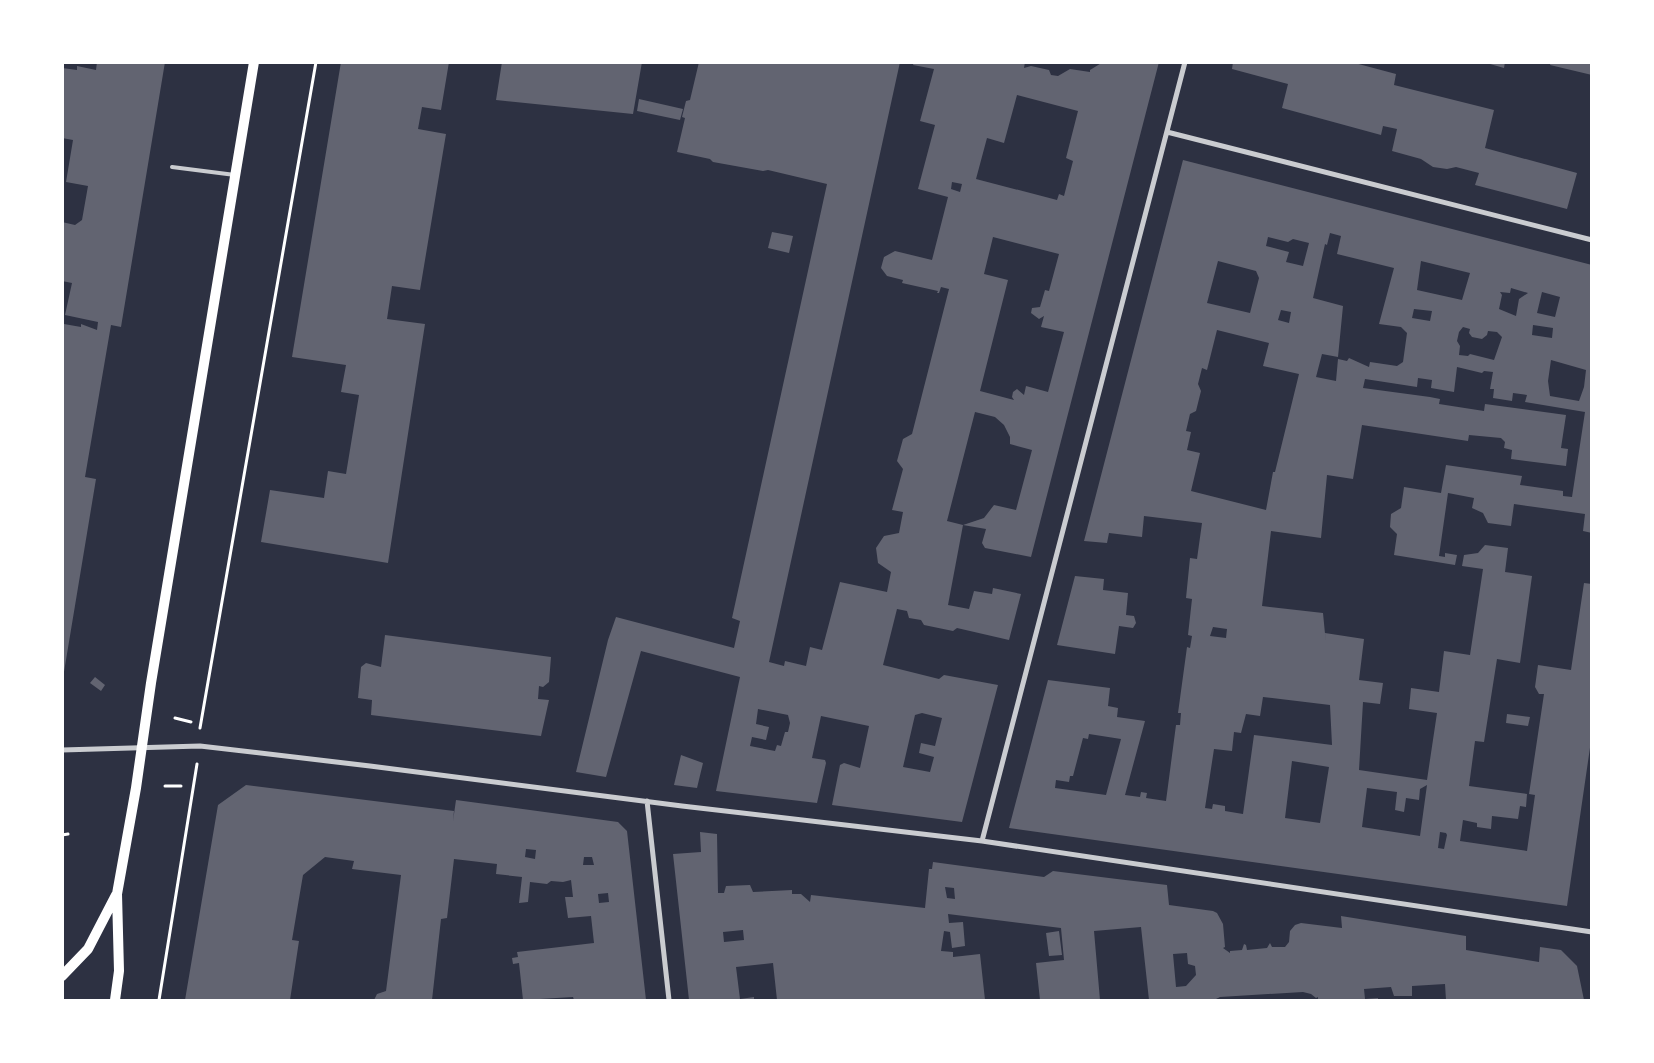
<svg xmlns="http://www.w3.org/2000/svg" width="1654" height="1063" viewBox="0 0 1654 1063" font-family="'Sofia Sans Condensed',sans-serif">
	<rect width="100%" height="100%" fill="#2d3142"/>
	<path fill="#626471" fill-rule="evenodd" d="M 97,62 L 165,62 L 121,327 L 111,325 L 85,477 L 96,479 L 64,672 L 62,334 L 64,324 L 81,327 L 81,324 L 97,330 L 98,322 L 65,315 L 72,283 L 62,281 L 62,222 L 75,225 L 82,220 L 88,186 L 66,182 L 73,140 L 62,138 L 62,68 L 77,70 L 77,66 L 96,70 Z
		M 341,62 L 449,62 L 441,110 L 422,107 L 418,129 L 446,134 L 420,290 L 392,286 L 387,319 L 425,324 L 388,563 L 261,542 L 270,490 L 324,498 L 328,471 L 346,474 L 359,395 L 341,392 L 346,365 L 292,357 Z
		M 502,62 L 642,62 L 633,114 L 496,100 Z
		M 699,62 L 900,62 L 769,662 L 784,666 L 785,661 L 806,666 L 810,647 L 822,650 L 840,582 L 887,592 L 891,572 L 878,563 L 876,548 L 884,536 L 899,533 L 903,512 L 892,510 L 903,469 L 897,461 L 903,439 L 912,434 L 949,289 L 941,287 L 939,293 L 937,293 L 938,291 L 902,283 L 903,280 L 887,276 L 881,268 L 884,257 L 895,251 L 932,260 L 948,197 L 918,189 L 935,125 L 920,121 L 934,69 L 913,65 L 914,62 L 1025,62 L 1024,68 L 1031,66 L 1049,70 L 1051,75 L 1058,76 L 1070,69 L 1090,72 L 1090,70 L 1103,62 L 1159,62 L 1031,557 L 985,548 L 982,543 L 986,529 L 963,525 L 984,518 L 994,505 L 1016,510 L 1032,450 L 1010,444 L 1010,437 L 1004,425 L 995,417 L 975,412 L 947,521 L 963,525 L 948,605 L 969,609 L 974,591 L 992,594 L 993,588 L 1021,594 L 1009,640 L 957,628 L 953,631 L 924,625 L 921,620 L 909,618 L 907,611 L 897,609 L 883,665 L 939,679 L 944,675 L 998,685 L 962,822 L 832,805 L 840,765 L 844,763 L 860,768 L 869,726 L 821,716 L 812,758 L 825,760 L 826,763 L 817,803 L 716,791 L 740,677 L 641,651 L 606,777 L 576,772 L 608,640 L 616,617 L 734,648 L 740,621 L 732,618 L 827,184 L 768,170 L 763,171 L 713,162 L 710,159 L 677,152 L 685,118 L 682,117 L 686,101 L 690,100 ZM 1017,95 L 1078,111 L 1066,158 L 1073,161 L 1064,196 L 1059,194 L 1057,200 L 976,179 L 987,138 L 1004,143 ZM 952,182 L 962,184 L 960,192 L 951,189 ZM 993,237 L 1059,254 L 1049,291 L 1045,290 L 1040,307 L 1032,308 L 1031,313 L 1039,319 L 1044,316 L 1041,327 L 1064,332 L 1048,392 L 1026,386 L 1024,395 L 1017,389 L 1013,392 L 1012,397 L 1014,400 L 980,391 L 1008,280 L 984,274 ZM 758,709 L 788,715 L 790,723 L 788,732 L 785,732 L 781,746 L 777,745 L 775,751 L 750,746 L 752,737 L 766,740 L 769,727 L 756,724 ZM 922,713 L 942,718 L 935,746 L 921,743 L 919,753 L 934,757 L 930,772 L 903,767 L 915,715 Z
		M 1233,62 L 1351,62 L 1396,74 L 1394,85 L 1494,110 L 1485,148 L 1577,173 L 1567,209 L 1475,185 L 1479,173 L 1456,167 L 1447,169 L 1433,167 L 1421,159 L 1392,151 L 1397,129 L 1383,126 L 1381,135 L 1282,108 L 1288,84 L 1232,69 Z
		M 1483,62 L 1505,62 L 1504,68 Z
		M 1551,62 L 1592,62 L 1592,75 L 1550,65 Z
		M 639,99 L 683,109 L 680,120 L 637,111 Z
		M 1183,160 L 1592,265 L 1592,533 L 1583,531 L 1585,514 L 1514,504 L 1511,526 L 1488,523 L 1483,513 L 1472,508 L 1474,498 L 1448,493 L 1439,556 L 1445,557 L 1445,553 L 1457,555 L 1455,565 L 1394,555 L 1397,534 L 1390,527 L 1391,514 L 1401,508 L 1404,487 L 1441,493 L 1446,465 L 1522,476 L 1520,485 L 1563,491 L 1563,496 L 1572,497 L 1585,412 L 1525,402 L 1527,395 L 1513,393 L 1512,401 L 1493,398 L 1494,389 L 1490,389 L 1493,372 L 1484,371 L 1482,373 L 1457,367 L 1454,392 L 1431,388 L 1432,380 L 1418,378 L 1417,387 L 1365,379 L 1363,388 L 1430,397 L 1440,399 L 1439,404 L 1484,411 L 1485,404 L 1566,415 L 1561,448 L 1568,449 L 1566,466 L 1511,459 L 1512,450 L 1504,448 L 1505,442 L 1501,438 L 1469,435 L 1468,441 L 1362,425 L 1353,479 L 1327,475 L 1321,538 L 1271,531 L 1262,606 L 1323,613 L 1326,644 L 1325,633 L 1364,639 L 1359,680 L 1383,683 L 1380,704 L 1363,702 L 1359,770 L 1427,780 L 1437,713 L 1409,709 L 1411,688 L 1439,692 L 1444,651 L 1470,655 L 1483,569 L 1462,566 L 1464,555 L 1478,553 L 1485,545 L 1508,548 L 1505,572 L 1532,576 L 1520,663 L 1497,659 L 1484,742 L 1475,741 L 1469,786 L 1527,794 L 1526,807 L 1520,806 L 1518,819 L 1492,816 L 1491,829 L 1477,827 L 1477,823 L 1463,820 L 1460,841 L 1527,851 L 1535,795 L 1529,794 L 1544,694 L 1539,694 L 1535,687 L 1538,665 L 1571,670 L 1584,583 L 1592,584 L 1592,734 L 1567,906 L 1009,828 L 1048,680 L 1110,688 L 1108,706 L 1118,708 L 1117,717 L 1145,721 L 1125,795 L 1140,797 L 1141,792 L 1147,793 L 1146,798 L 1166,801 L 1176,725 L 1180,725 L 1181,713 L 1178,713 L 1187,647 L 1190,648 L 1192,636 L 1188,635 L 1192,599 L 1186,598 L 1190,558 L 1197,559 L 1202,523 L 1144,516 L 1142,537 L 1109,533 L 1107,543 L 1084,541 ZM 1330,233 L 1341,236 L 1337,254 L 1394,268 L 1379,324 L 1401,327 L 1407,333 L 1403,362 L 1397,366 L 1370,362 L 1369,367 L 1349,358 L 1347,361 L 1338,359 L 1336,381 L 1316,377 L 1322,354 L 1338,357 L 1343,306 L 1313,298 L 1325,244 L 1327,245 ZM 1268,237 L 1288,242 L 1293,239 L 1309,243 L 1303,266 L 1286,262 L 1289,252 L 1266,246 ZM 1218,261 L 1256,271 L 1259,278 L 1250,313 L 1207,303 ZM 1421,261 L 1470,273 L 1462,300 L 1417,290 ZM 1511,288 L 1528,293 L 1519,299 L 1516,316 L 1499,309 L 1502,295 L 1500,292 L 1510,293 ZM 1542,292 L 1560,297 L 1555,317 L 1537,313 ZM 1414,309 L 1432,311 L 1430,321 L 1412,318 ZM 1281,310 L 1291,312 L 1289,323 L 1278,320 ZM 1533,325 L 1553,328 L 1552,338 L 1532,335 ZM 1463,327 L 1470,329 L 1469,333 L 1472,337 L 1482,339 L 1487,335 L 1488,331 L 1497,332 L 1502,337 L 1494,360 L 1470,354 L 1468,356 L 1459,355 L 1460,346 L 1457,341 L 1459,332 ZM 1217,330 L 1269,343 L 1263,366 L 1299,374 L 1275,472 L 1273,472 L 1266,510 L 1191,491 L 1200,453 L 1187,450 L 1191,432 L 1186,431 L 1190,414 L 1196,411 L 1201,391 L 1198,384 L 1202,368 L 1207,370 ZM 1551,360 L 1586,370 L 1584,387 L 1579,401 L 1550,396 L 1548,381 ZM 1213,627 L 1227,629 L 1226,638 L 1210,636 ZM 1263,697 L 1330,705 L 1332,745 L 1254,735 L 1243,814 L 1225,811 L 1225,806 L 1213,804 L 1212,809 L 1205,808 L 1214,749 L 1232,751 L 1234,732 L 1241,733 L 1246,714 L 1260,716 ZM 1089,734 L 1121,739 L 1106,795 L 1055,788 L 1056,780 L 1069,782 L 1070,776 L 1073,776 L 1083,738 L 1088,739 ZM 1292,761 L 1329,767 L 1320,823 L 1285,818 ZM 1427,785 L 1420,836 L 1362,827 L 1367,788 L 1397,792 L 1395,810 L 1404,812 L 1406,798 L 1419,800 L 1420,789 ZM 1440,832 L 1446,833 L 1447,835 L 1444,849 L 1438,848 Z
		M 772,232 L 793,236 L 789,253 L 768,248 Z
		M 1075,576 L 1104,579 L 1103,590 L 1128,593 L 1126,615 L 1134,616 L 1136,623 L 1133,628 L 1119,626 L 1115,654 L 1057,645 Z
		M 385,635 L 551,657 L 549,682 L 543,687 L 539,686 L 538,699 L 549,700 L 541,736 L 371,715 L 372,700 L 358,698 L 361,667 L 366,663 L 381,667 Z
		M 95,677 L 105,685 L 101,691 L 90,683 Z
		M 1507,714 L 1530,717 L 1528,726 L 1506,723 Z
		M 681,755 L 703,763 L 697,788 L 674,785 Z
		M 246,785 L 454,811 L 453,821 L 456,800 L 618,822 L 627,831 L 646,1000 L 574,1000 L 573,997 L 523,1000 L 519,963 L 513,964 L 512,958 L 518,957 L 517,952 L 594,943 L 591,916 L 568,918 L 565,897 L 573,897 L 571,880 L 563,882 L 551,881 L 547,884 L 530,882 L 528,902 L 519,903 L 522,877 L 496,874 L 497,864 L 454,859 L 447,918 L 441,919 L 432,1000 L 374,1000 L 377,994 L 386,991 L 401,875 L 352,869 L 354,861 L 325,857 L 303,875 L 292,940 L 299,941 L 290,1000 L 185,1000 L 218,805 ZM 526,849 L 536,850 L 535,859 L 525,857 ZM 584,857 L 592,857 L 594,865 L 583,865 ZM 608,893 L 609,902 L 599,903 L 598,894 Z
		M 700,832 L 717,834 L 718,893 L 724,893 L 726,886 L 750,885 L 753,892 L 792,890 L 792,894 L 801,894 L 810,902 L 811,895 L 925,908 L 929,869 L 932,869 L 933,862 L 1044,877 L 1053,871 L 1117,879 L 1167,885 L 1169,905 L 1213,911 L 1217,913 L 1223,924 L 1225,947 L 1223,948 L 1230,953 L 1230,951 L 1242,950 L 1244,944 L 1246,945 L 1247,950 L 1267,948 L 1270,943 L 1272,947 L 1285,947 L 1289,942 L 1290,931 L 1295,925 L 1301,923 L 1342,928 L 1341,916 L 1466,936 L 1466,950 L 1539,962 L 1540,947 L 1561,950 L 1577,966 L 1584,1000 L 1446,1000 L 1445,984 L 1412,986 L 1412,996 L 1394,996 L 1391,987 L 1364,989 L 1365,999 L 1378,998 L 1378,1000 L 1318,1000 L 1318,997 L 1316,998 L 1311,994 L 1303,992 L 1220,997 L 1214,1000 L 1149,1000 L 1141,927 L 1094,931 L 1100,1000 L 1040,1000 L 1036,963 L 1064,960 L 1061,928 L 948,914 L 949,923 L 963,922 L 965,946 L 952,948 L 950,932 L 944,931 L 941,951 L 953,952 L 953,957 L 980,954 L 985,1000 L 777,1000 L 773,963 L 736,967 L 740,999 L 754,997 L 754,1000 L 689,1000 L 673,854 L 701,852 ZM 945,887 L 954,888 L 955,899 L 947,898 ZM 743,930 L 744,940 L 724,942 L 723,932 ZM 1187,953 L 1188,964 L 1195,966 L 1196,975 L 1186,986 L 1176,987 L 1173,954 Z
		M 1059,931 L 1062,955 L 1049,956 L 1046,933 Z"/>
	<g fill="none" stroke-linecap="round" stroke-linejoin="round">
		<path stroke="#fff" stroke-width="3" d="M 175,718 L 191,722
			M 200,728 L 316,62
			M 165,786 L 181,786
			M 62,835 L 68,834
			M 159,1000 L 197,764"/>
		<path stroke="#caccd0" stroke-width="4" d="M 172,167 L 235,175"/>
		<path stroke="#caccd0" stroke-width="5" d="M 1167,132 L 1592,240
			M 62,750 L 200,746 L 370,766 L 682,806 L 982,841 L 1592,932
			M 647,801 L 669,1000
			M 982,841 L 1185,62"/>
		<path stroke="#fff" stroke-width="10" d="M 62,976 L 88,949 L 116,895
			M 115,1000 L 119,971 L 117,894 L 136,788 L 151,683 L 254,62"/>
	</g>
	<rect width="1654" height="1063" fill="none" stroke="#ffffff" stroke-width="128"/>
</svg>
